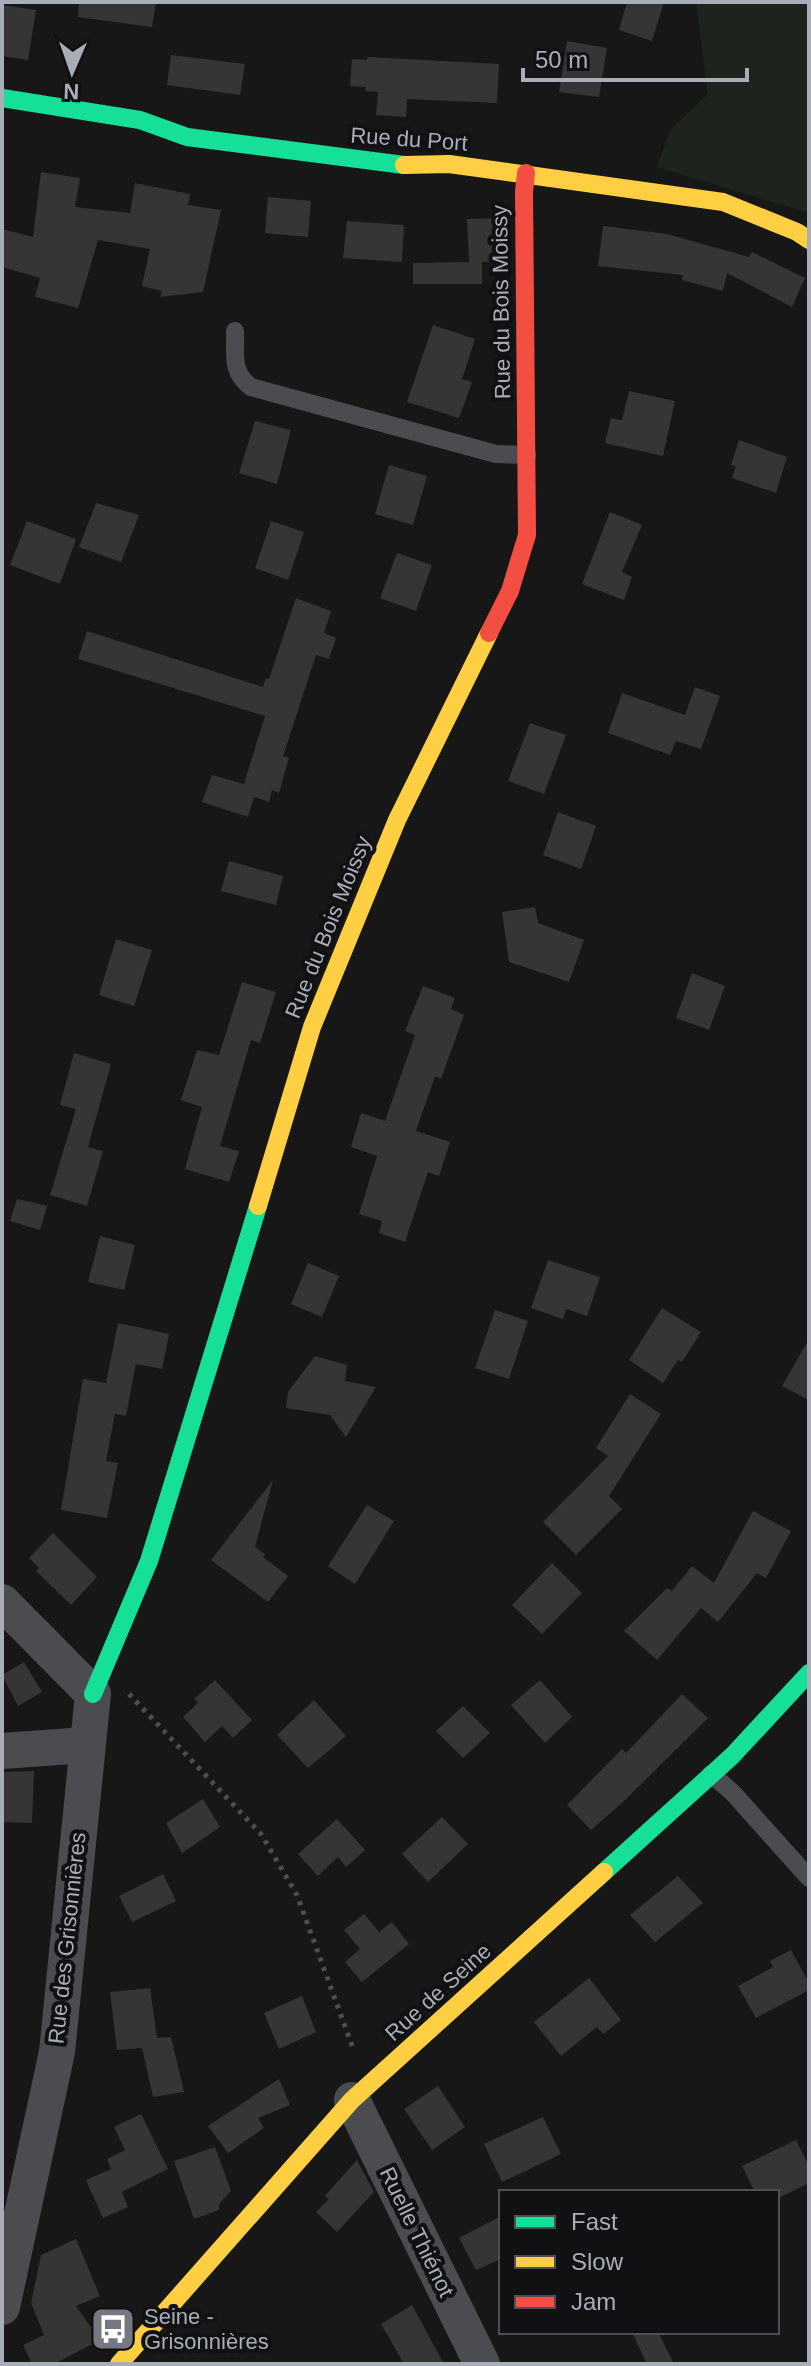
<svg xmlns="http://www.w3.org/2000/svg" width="811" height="2366" viewBox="0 0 811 2366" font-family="Helvetica,sans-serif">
	<rect width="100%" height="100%" fill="#171717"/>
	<path fill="#1d241e" d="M 696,2 L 809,2 L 809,213 L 657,167 L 670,130 L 708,94 Z"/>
	<path fill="#353536" d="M 79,2 L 156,2 L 152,27 L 78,17 Z
		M 627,2 L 664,2 L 652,41 L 619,30 Z
		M 2,5 L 36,10 L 28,60 L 2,56 Z
		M 567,41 L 607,48 L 599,97 L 559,92 Z
		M 171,55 L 245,64 L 240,95 L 167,85 Z
		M 368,57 L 499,64 L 497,103 L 407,99 L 406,117 L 376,115 L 378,92 L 365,91 L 366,87 L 350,86 L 352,59 L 367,60 Z
		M 41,172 L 80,178 L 75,207 L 130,213 L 135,183 L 190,194 L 188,205 L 221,210 L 203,292 L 160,297 L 162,291 L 142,286 L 150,249 L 98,240 L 78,308 L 35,297 L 40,278 L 2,267 L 2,229 L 33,237 Z
		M 268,197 L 311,201 L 308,237 L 265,233 Z
		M 499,218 L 500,262 L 482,262 L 482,284 L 413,284 L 413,263 L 469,262 L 467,219 Z
		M 347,221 L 404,225 L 402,262 L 343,258 Z
		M 603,226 L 667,234 L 749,257 L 752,252 L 805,278 L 792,307 L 727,273 L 723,291 L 682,280 L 683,275 L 598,266 Z
		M 433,325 L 475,339 L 462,379 L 472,382 L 459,418 L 407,402 Z
		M 629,391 L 675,401 L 663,456 L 605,443 L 611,418 L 622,420 Z
		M 255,421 L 291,430 L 277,484 L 239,473 Z
		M 739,440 L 787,457 L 776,493 L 732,478 L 736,466 L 731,465 Z
		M 389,465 L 427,476 L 413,525 L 375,514 Z
		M 96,503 L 139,515 L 121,562 L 79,547 Z
		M 610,512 L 642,525 L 622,572 L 632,577 L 624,600 L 582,584 Z
		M 27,521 L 76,539 L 60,584 L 10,565 Z
		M 271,521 L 304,532 L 288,580 L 255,568 Z
		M 397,553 L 432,565 L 416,611 L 380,598 Z
		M 296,598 L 331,611 L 324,633 L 336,638 L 329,659 L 316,655 L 283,756 L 289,758 L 279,793 L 272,790 L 269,802 L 254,797 L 248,817 L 202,802 L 212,775 L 244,784 L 265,716 L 78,659 L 87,631 L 263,687 L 266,678 L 269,679 Z
		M 695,687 L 720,696 L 701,749 L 676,741 L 670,755 L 608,733 L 622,693 L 685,715 Z
		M 530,723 L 566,735 L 544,794 L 508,781 Z
		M 558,812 L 596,826 L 581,869 L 543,855 Z
		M 229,861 L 283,876 L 276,905 L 221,891 Z
		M 535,907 L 538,923 L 584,940 L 569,982 L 509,962 L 502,912 Z
		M 116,939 L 152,950 L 134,1006 L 99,995 Z
		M 692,973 L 725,986 L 709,1030 L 676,1018 Z
		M 242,982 L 276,992 L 260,1043 L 251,1040 L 220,1146 L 239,1151 L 229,1182 L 185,1169 L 202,1107 L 181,1100 L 197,1050 L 219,1055 Z
		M 423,986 L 455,998 L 451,1009 L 464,1015 L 441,1079 L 435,1076 L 416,1131 L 450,1142 L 439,1176 L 428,1172 L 405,1242 L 379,1233 L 382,1221 L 359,1214 L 377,1156 L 351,1147 L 361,1113 L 385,1121 L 415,1035 L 405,1031 Z
		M 74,1053 L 111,1064 L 88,1147 L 103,1151 L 87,1206 L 50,1195 L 76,1109 L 60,1105 Z
		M 17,1199 L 47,1206 L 40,1230 L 10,1221 Z
		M 100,1236 L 135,1245 L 124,1290 L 88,1282 Z
		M 548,1260 L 600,1277 L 587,1316 L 566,1309 L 563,1319 L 531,1308 Z
		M 308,1263 L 339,1276 L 322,1317 L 291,1304 Z
		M 662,1308 L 701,1332 L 682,1362 L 678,1360 L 663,1383 L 629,1360 Z
		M 495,1310 L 528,1321 L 509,1379 L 475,1368 Z
		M 118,1323 L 169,1334 L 162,1369 L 136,1364 L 126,1416 L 115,1414 L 106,1461 L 118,1463 L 107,1518 L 61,1510 L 83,1379 L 106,1383 Z
		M 809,1339 L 809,1400 L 782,1386 Z
		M 315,1356 L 347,1365 L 345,1381 L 376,1387 L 346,1437 L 330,1415 L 286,1408 L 288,1392 Z
		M 630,1394 L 661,1414 L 609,1496 L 622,1509 L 576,1555 L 543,1522 L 608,1456 L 596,1448 Z
		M 273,1480 L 255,1547 L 265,1554 L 263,1557 L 288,1576 L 268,1602 L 211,1560 Z
		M 367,1505 L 394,1521 L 355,1584 L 328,1566 Z
		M 753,1511 L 791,1531 L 766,1578 L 757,1573 L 718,1622 L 701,1608 L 657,1660 L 624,1631 L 667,1588 L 672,1591 L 692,1566 L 714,1583 Z
		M 53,1533 L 97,1577 L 71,1605 L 36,1571 L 39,1568 L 29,1558 Z
		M 552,1563 L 582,1593 L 542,1634 L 512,1605 Z
		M 24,1662 L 42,1692 L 18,1706 L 2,1675 Z
		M 215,1680 L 252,1720 L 233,1738 L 222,1726 L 205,1742 L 183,1717 L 198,1703 L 194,1699 Z
		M 540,1680 L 572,1717 L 545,1743 L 511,1705 Z
		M 682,1694 L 708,1718 L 623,1802 L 591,1830 L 567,1805 L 622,1749 L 626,1753 Z
		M 314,1700 L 346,1736 L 308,1768 L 277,1735 Z
		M 463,1706 L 490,1733 L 463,1758 L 436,1731 Z
		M 34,1771 L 32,1823 L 2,1822 L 2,1772 Z
		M 203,1799 L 220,1827 L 182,1853 L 166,1823 Z
		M 442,1817 L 468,1844 L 428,1882 L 402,1854 Z
		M 337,1819 L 365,1850 L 346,1867 L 338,1857 L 318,1876 L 298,1854 Z
		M 163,1874 L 176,1901 L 132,1922 L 119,1896 Z
		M 678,1876 L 703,1903 L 655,1942 L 630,1915 Z
		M 364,1914 L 379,1932 L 392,1922 L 409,1944 L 362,1982 L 345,1962 L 360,1949 L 344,1930 Z
		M 791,1950 L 809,1983 L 809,1990 L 756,2018 L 738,1986 L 773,1967 L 770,1961 Z
		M 589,1978 L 621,2020 L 603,2034 L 597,2027 L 561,2056 L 534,2022 Z
		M 150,1988 L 157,2038 L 171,2037 L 184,2092 L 153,2097 L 142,2048 L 117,2050 L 110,1992 Z
		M 302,1996 L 316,2032 L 279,2049 L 264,2013 Z
		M 279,2079 L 290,2105 L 258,2118 L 264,2128 L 228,2153 L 208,2126 Z
		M 438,2086 L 465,2127 L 432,2150 L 404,2109 Z
		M 141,2114 L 168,2169 L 122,2192 L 128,2207 L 103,2218 L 86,2180 L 111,2169 L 107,2159 L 125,2150 L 114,2127 Z
		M 543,2117 L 561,2154 L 502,2182 L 484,2144 Z
		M 796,2140 L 809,2166 L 809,2183 L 777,2199 L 777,2192 L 755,2192 L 742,2166 Z
		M 215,2147 L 231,2191 L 219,2204 L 219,2210 L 194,2219 L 174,2161 Z
		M 357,2160 L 374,2192 L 337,2232 L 316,2212 L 329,2199 L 325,2196 Z
		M 501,2216 L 501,2259 L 476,2270 L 459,2238 Z
		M 76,2239 L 100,2296 L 76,2306 L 100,2340 L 54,2364 L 32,2364 L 23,2345 L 44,2335 L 31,2303 L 41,2255 Z
		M 412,2305 L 444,2364 L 404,2364 L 381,2324 Z
		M 632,2332 L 658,2332 L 674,2364 L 647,2364 Z"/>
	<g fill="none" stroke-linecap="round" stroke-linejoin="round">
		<path stroke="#4d4e52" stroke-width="5" stroke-dasharray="4 6" stroke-linecap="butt" d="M 129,1694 L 261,1834 L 297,1895 L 354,2051"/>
		<path stroke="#4b4c50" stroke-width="18" d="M 235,331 C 236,355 230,371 251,387 L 496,454 L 527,455
			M 711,1774 L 733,1793 L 809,1878"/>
		<path stroke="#4b4c50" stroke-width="36" d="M 2,1602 L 93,1694 L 57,2052 L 2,2307
			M 2,1751 L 86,1745
			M 352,2100 L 482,2364"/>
		<path stroke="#16e098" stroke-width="18" d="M 2,98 L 140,120 L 187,137 L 404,165
			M 93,1694 L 149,1561 L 258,1206
			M 604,1872 L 732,1756 L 809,1673"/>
		<path stroke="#ffcf43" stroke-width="18" d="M 404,165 L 449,164 L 723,202 L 797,232 L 809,240
			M 258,1206 L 312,1027 L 397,820 L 489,633
			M 119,2364 L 352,2100 L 604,1872"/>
		<path stroke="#f24e42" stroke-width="18" d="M 489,633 L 510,591 L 527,535 L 524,192 L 526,173"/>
	</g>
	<defs>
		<g id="bus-square" transform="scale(2.3)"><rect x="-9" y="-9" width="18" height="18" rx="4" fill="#757880" stroke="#111113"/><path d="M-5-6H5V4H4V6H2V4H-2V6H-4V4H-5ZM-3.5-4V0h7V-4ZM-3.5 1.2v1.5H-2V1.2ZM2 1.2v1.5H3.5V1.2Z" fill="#fff"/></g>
	</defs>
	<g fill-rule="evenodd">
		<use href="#bus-square" x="113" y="2329"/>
	</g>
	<g text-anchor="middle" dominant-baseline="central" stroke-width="8" stroke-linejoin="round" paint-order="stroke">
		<g font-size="22" fill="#a8adb8" stroke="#111113">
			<text transform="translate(409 139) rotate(4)">Rue du Port</text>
			<text transform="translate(501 302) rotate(-91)">Rue du Bois Moissy</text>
			<text transform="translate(328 927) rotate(-68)">Rue du Bois Moissy</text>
			<text transform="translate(67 1938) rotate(-84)">Rue des Grisonnières</text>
			<text transform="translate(438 1992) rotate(-42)">Rue de Seine</text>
			<text transform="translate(417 2232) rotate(64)">Ruelle Thiénot</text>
		</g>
		<g font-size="22" fill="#a8adb8" stroke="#111113" text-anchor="start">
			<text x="144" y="2316">Seine -<tspan x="144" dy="25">Grisonnières</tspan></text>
		</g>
	</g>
	<rect width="811" height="2366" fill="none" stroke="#a8adb8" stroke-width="8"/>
	<rect x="499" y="2190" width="280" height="144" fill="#111113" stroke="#4d4f55" stroke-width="2"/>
	<rect x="515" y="2216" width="40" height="12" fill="#16e098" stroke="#4d4f55" stroke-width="2"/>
	<text x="571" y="2230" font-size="24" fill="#a8adb8">Fast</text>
	<rect x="515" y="2256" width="40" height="12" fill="#ffcf43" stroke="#4d4f55" stroke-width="2"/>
	<text x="571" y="2270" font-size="24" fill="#a8adb8">Slow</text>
	<rect x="515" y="2296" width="40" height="12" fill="#f24e42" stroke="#4d4f55" stroke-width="2"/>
	<text x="571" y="2310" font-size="24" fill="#a8adb8">Jam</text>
	<g transform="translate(72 72) rotate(182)" stroke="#111113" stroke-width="6" paint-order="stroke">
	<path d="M0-6L14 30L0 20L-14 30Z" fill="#a8adb8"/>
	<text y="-12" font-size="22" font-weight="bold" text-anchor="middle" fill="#a8adb8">N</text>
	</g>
	<path d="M523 68v12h224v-12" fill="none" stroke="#a8adb8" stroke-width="4"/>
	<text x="535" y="68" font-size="24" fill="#a8adb8" stroke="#111113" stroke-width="6" paint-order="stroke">50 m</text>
</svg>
